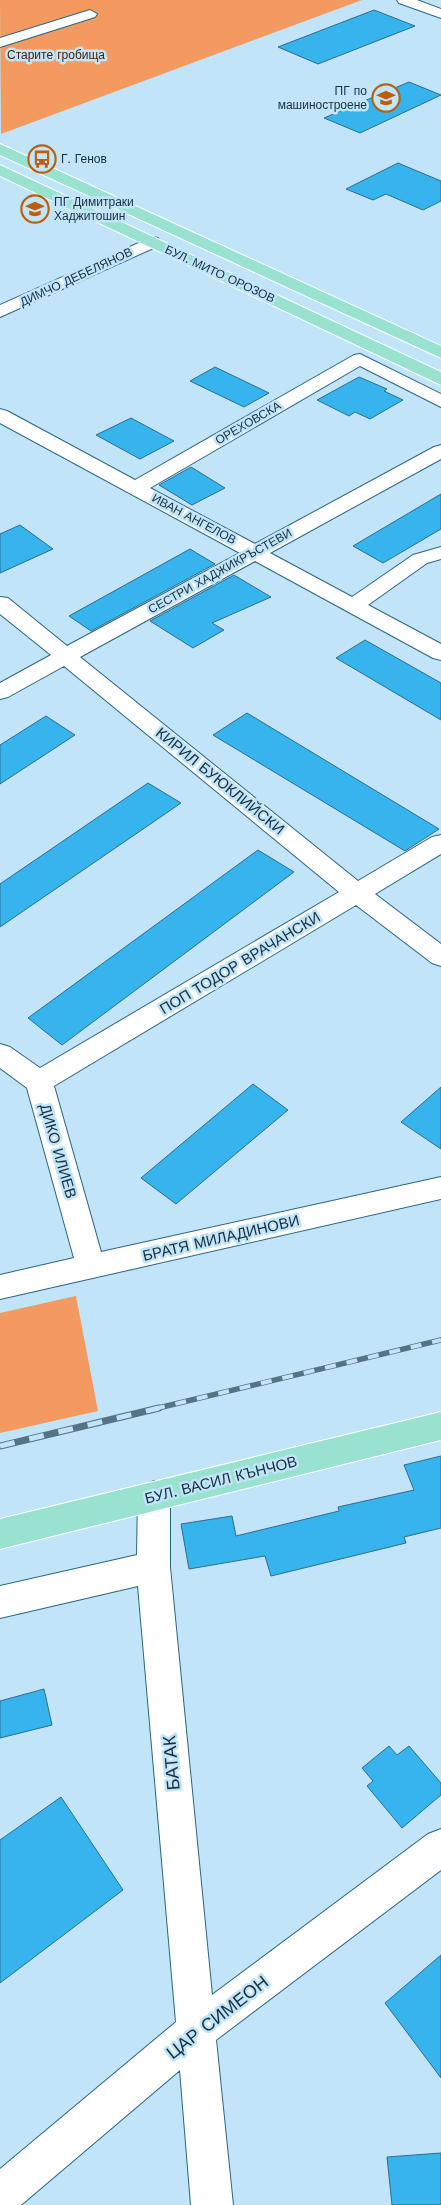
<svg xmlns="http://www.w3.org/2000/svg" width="441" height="2205" viewBox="0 0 441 2205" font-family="'Work Sans',sans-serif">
	<rect width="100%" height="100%" fill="#c1e4f9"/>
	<path fill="#f29a5f" d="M 0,0 L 362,0 L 1,134 Z
		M 76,1296 L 98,1411 L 0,1433 L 0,1313 Z"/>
	<path fill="#36b4ee" stroke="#316c8a" d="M 374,10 L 415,26 L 318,64 L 278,47 Z
		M 409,82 L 441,95 L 360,133 L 324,118 Z
		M 398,163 L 441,181 L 441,201 L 423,210 L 386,194 L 373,200 L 346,189 Z
		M 215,367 L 269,393 L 244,407 L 190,381 Z
		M 359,377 L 387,389 L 384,391 L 403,400 L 370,419 L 355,412 L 349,416 L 317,400 Z
		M 131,418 L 174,441 L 140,459 L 96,435 Z
		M 191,467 L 225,488 L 192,505 L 159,485 Z
		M 441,494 L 441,529 L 383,563 L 353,546 Z
		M 20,525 L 53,549 L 0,573 L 0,534 Z
		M 190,549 L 215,564 L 91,631 L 69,616 Z
		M 234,575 L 271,597 L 212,623 L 224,630 L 193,648 L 150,621 Z
		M 365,640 L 441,683 L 441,720 L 336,658 Z
		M 247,713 L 439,829 L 405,851 L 213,735 Z
		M 46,716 L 75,735 L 0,784 L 0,745 Z
		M 148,783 L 181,803 L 0,927 L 0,884 Z
		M 258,850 L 294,872 L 62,1045 L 28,1018 Z
		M 253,1084 L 288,1110 L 176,1204 L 141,1178 Z
		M 441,1087 L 441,1149 L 401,1122 Z
		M 441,1456 L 441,1528 L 404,1537 L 406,1543 L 271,1576 L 265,1556 L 189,1569 L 181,1524 L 232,1516 L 236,1536 L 339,1511 L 338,1507 L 414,1490 L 404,1465 Z
		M 44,1689 L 52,1725 L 0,1738 L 0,1701 Z
		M 389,1746 L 397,1755 L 409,1746 L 441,1783 L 441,1795 L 402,1828 L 367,1786 L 373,1781 L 362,1768 Z
		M 61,1797 L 123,1890 L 0,1983 L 0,1840 Z
		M 441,1955 L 441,2078 L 385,2003 Z
		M 441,2153 L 441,2205 L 392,2205 L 387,2157 Z"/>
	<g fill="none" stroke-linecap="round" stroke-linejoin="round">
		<g stroke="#2b6684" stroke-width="2">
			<path id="minor" d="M 397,0 L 417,0 L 441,9 L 441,18 L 399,3 Z
				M 90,10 L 97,14 L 95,17 L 0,47 L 0,38 Z
				M 152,237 L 158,238 L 160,242 L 158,246 L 0,317 L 0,305 Z
				M 360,354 L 441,394 L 441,407 L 360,366 L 150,488 L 255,544 L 434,447 L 441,445 L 441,459 L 270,553 L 352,597 L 413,555 L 441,547 L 441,559 L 427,563 L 368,605 L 441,644 L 441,660 L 433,658 L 255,561 L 80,657 L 358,881 L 432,837 L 441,835 L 441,854 L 375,894 L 441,944 L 441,966 L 432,963 L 356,905 L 54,1086 L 101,1252 L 441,1177 L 441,1199 L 0,1299 L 0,1275 L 74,1258 L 27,1088 L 0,1068 L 0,1044 L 10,1047 L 40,1068 L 339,892 L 64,666 L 8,697 L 0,699 L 0,683 L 51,655 L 0,614 L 0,597 L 8,598 L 67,646 L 240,553 L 0,423 L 0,409 L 7,411 L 135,480 L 354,355 Z
				M 154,1481 L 165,1486 L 170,1496 L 170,1567 L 212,1995 L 428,1834 L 441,1829 L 441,1870 L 216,2040 L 233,2205 L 191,2205 L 180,2070 L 21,2205 L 0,2205 L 0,2169 L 176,2022 L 138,1586 L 0,1618 L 0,1586 L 137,1555 L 138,1496 L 143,1486 Z"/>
		</g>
		<g stroke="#fff" stroke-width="2">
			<path id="major" d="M 0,144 L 441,346 L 441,358 L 0,155 Z
				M 0,165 L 441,372 L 441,385 L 0,176 Z
				M 441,1412 L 441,1440 L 0,1549 L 0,1519 Z"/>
		</g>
		<use href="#minor" fill="#fff" fill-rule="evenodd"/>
		<use href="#major" fill="#98e2cf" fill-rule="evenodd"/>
		<g stroke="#567383" stroke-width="5.5">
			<path id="rail-far1" d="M 154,1409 L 441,1340"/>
		</g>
		<g stroke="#567383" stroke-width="7">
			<path id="rail" d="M 0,1446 L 159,1408"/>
		</g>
		<use href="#rail-far1" stroke="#c1e4f9" stroke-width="4" stroke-dasharray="11" stroke-linecap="butt"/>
		<use href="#rail" stroke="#c1e4f9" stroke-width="5" stroke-dasharray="15" stroke-linecap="butt"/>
	</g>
	<defs>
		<g id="school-ring" transform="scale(1.4375)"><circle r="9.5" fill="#c1e4f9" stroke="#bc5f0c" stroke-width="1.5"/><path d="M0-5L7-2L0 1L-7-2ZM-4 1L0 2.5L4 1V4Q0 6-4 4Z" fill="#bc5f0c"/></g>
		<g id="bus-ring" transform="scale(1.4375)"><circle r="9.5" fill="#c1e4f9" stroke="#bc5f0c" stroke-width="1.5"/><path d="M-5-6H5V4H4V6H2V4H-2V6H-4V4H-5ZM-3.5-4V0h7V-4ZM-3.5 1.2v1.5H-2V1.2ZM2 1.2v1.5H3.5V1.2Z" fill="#bc5f0c"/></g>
	</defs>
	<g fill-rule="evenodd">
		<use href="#school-ring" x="386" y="98"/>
		<use href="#bus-ring" x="42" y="159"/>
		<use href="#school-ring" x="35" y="209"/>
	</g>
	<g text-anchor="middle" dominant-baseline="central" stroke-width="5" stroke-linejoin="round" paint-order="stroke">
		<g font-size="12" fill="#4e2200" stroke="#c1e4f9">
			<text x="56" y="55">Старите гробища</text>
		</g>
		<g font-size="12" fill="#17303d" stroke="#c1e4f9" text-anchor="start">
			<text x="367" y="91" text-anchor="end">ПГ по<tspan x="367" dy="14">машиностроене</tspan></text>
			<text x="61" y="159">Г. Генов</text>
			<text x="54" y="202">ПГ Димитраки<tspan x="54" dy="14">Хаджитошин</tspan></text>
		</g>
		<g font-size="12" fill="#17303d" stroke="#c1e4f9">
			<text transform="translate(220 274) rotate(25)">БУЛ. МИТО ОРОЗОВ</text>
			<text transform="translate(76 277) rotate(-25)">ДИМЧО ДЕБЕЛЯНОВ</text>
			<text transform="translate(248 423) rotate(-30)">ОРЕХОВСКА</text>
			<text transform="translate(194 519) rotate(28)">ИВАН АНГЕЛОВ</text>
			<text transform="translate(220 571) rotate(-29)">СЕСТРИ ХАДЖИКРЪСТЕВИ</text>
		</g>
		<g font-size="15" fill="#17303d" stroke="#c1e4f9">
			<text transform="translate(220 781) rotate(39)">КИРИЛ БУЮКЛИЙСКИ</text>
			<text transform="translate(240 963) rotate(-31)">ПОП ТОДОР ВРАЧАНСКИ</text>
			<text transform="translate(58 1151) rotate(74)">ДИКО ИЛИЕВ</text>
			<text transform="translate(221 1238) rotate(-13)">БРАТЯ МИЛАДИНОВИ</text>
			<text transform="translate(221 1480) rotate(-14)">БУЛ. ВАСИЛ КЪНЧОВ</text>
		</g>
		<g font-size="18" fill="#17303d" stroke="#c1e4f9">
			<text transform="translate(171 1763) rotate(-95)">БАТАК</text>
			<text transform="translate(217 2017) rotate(-38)">ЦАР СИМЕОН</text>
		</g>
	</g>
</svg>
